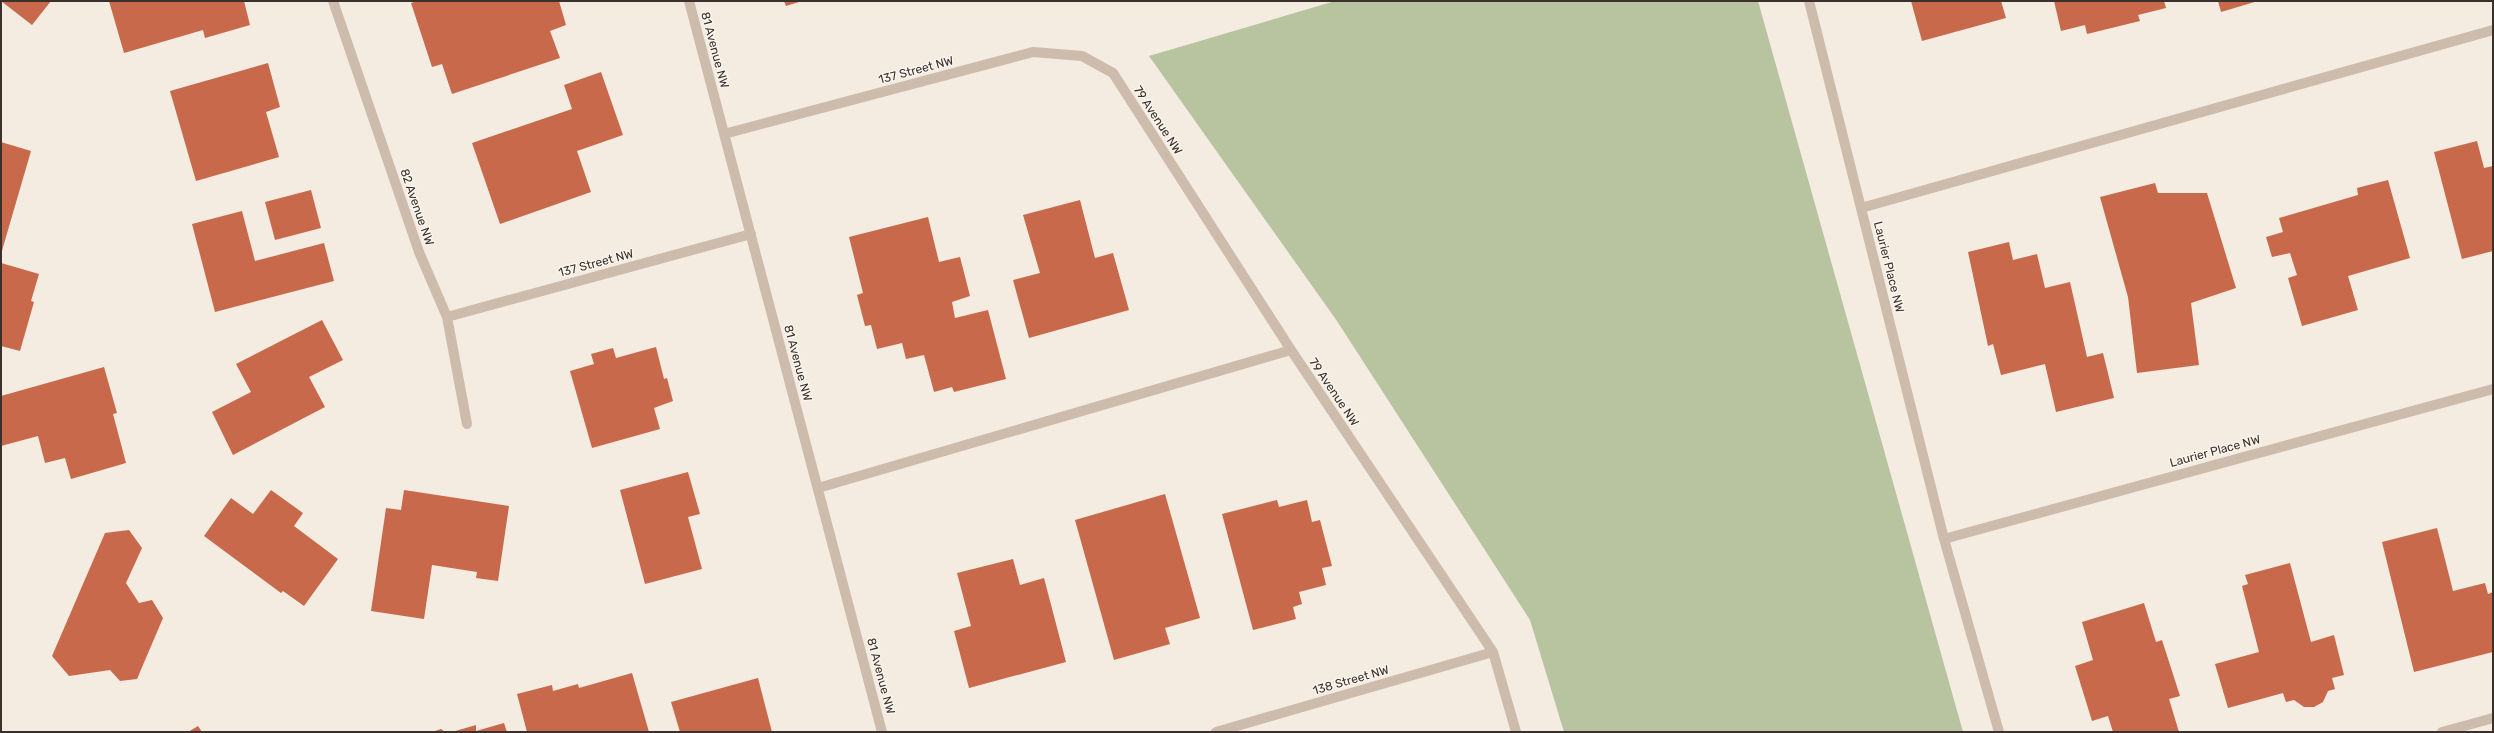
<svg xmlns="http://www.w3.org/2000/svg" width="2494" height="733" viewBox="0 0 2494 733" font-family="Rubik,sans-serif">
	<rect width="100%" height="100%" fill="#f4ebe1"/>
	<path fill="#b8c4a0" d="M 1335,1 L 1758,1 L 1963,732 L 1564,732 L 1530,620 L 1337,321 L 1149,56 Z"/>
	<path fill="#c8694b" d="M 1,1 L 51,1 L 32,25 Z
		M 109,1 L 244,1 L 250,25 L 205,38 L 203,30 L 124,53 Z
		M 417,1 L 559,1 L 566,25 L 550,31 L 560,58 L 452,94 L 442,64 L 432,67 L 411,3 Z
		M 784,1 L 802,1 L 786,6 Z
		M 1911,1 L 2001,1 L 2006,18 L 1922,41 Z
		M 2054,1 L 2164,1 L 2166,8 L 2138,15 L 2140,21 L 2087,34 L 2085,25 L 2061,31 Z
		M 2218,1 L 2258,1 L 2221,12 Z
		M 268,63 L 280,107 L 266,112 L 279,157 L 196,181 L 170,91 Z
		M 601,72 L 623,135 L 577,151 L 591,192 L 500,224 L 472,143 L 572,109 L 564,85 Z
		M 2477,141 L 2484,168 L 2493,166 L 2493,251 L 2462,259 L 2434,152 Z
		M 1,142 L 31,151 L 1,254 Z
		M 2388,180 L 2410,258 L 2348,276 L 2358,310 L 2302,326 L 2288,278 L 2297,275 L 2290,253 L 2272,257 L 2266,237 L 2283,232 L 2279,218 L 2358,195 L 2357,188 Z
		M 2155,183 L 2158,193 L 2207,193 L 2236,288 L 2191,303 L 2199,365 L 2137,373 L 2128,297 L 2100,197 Z
		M 311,190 L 321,228 L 275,240 L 265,202 Z
		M 1080,200 L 1095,258 L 1113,253 L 1129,310 L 1029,338 L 1013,280 L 1040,273 L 1023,215 Z
		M 242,211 L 255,261 L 324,243 L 334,281 L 215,312 L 192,224 Z
		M 928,217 L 939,262 L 960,257 L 970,296 L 952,302 L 955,318 L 988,310 L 1006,379 L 954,392 L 952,387 L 934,392 L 924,355 L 906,359 L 902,343 L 877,349 L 871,325 L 865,326 L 857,295 L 863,293 L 849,237 Z
		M 2009,242 L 2013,260 L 2037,254 L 2045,288 L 2070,282 L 2087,357 L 2103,353 L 2114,398 L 2056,412 L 2045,364 L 2001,375 L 1993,344 L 1988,346 L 1968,252 Z
		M 1,263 L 39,274 L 31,301 L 34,302 L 20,351 L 1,346 Z
		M 322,320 L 343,360 L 309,377 L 325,407 L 233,455 L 212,412 L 251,392 L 236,364 Z
		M 656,347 L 664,379 L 667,378 L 673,401 L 654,408 L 660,429 L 592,448 L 570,371 L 594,364 L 591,354 L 613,348 L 616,358 Z
		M 104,367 L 117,413 L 113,414 L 126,463 L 71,479 L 65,458 L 45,463 L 38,436 L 1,446 L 1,396 Z
		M 688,472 L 700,514 L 688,517 L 702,569 L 645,584 L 620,490 Z
		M 271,490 L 303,513 L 294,526 L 338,559 L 304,606 L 283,591 L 281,593 L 204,536 L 231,498 L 253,514 Z
		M 404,490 L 509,506 L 498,581 L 476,578 L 477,572 L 432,565 L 424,619 L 371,611 L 386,508 L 401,510 Z
		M 1165,494 L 1200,618 L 1165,628 L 1170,644 L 1114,660 L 1075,520 Z
		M 1277,500 L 1279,507 L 1307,500 L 1312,522 L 1320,520 L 1332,566 L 1322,568 L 1326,585 L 1299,592 L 1302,604 L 1293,607 L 1296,619 L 1253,630 L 1222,514 Z
		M 2437,528 L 2453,591 L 2485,583 L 2488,594 L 2493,592 L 2493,652 L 2414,672 L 2382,542 Z
		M 129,530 L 142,548 L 126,583 L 139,603 L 152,600 L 163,618 L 137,679 L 120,681 L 110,670 L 69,676 L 52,656 L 105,533 Z
		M 1013,559 L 1020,585 L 1044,578 L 1066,662 L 969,688 L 954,631 L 971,626 L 957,573 Z
		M 2290,563 L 2311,642 L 2334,635 L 2344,675 L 2332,678 L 2335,689 L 2328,691 L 2323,702 L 2314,707 L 2304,707 L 2294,700 L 2286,702 L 2283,693 L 2228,708 L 2215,664 L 2259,652 L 2242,586 L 2248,584 L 2245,575 Z
		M 2144,603 L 2156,642 L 2162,640 L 2180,696 L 2169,699 L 2179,732 L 2113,732 L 2108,716 L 2092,721 L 2075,666 L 2093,660 L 2082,622 Z
		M 632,673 L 649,732 L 527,732 L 517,694 L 552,685 L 553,691 L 578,684 L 579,688 Z
		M 758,678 L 772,732 L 680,732 L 671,702 Z
		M 504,723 L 507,732 L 452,732 L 476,725 L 476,731 Z
		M 198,726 L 202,732 L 188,732 Z
		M 441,729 L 445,732 L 432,732 Z"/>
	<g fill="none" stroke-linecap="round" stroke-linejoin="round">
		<path stroke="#cdbbac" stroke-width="10" d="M 333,1 L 419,252 L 447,317 L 467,424
			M 689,1 L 882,732
			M 1809,1 L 1944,539 L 1999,732
			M 724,134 L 1033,52 L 1082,56 L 1113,73 L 1291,350 L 1493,652 L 1516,732
			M 1861,208 L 2493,30
			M 447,317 L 751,234
			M 818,488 L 1291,350
			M 1944,539 L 2493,389
			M 1216,732 L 1493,652
			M 2442,732 L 2493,718"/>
	</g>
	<g text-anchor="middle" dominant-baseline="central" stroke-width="3" stroke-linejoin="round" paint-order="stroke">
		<g font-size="12" fill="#3b302b" stroke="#fbf5ee">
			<text transform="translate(715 50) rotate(75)">81 Avenue NW</text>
			<text transform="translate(916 70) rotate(-15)">137 Street NW</text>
			<text transform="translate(1158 120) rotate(57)">79 Avenue NW</text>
			<text transform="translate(417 207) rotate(71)">82 Avenue NW</text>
			<text transform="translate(596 263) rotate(-15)">137 Street NW</text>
			<text transform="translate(1889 267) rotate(76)">Laurier Place NW</text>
			<text transform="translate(798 363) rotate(75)">81 Avenue NW</text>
			<text transform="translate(1334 392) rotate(56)">79 Avenue NW</text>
			<text transform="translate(2215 451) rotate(-15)">Laurier Place NW</text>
			<text transform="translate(881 676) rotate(75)">81 Avenue NW</text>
			<text transform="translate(1351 680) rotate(-16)">138 Street NW</text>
		</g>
	</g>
	<rect width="2494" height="733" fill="none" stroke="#3b302b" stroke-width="4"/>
</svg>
